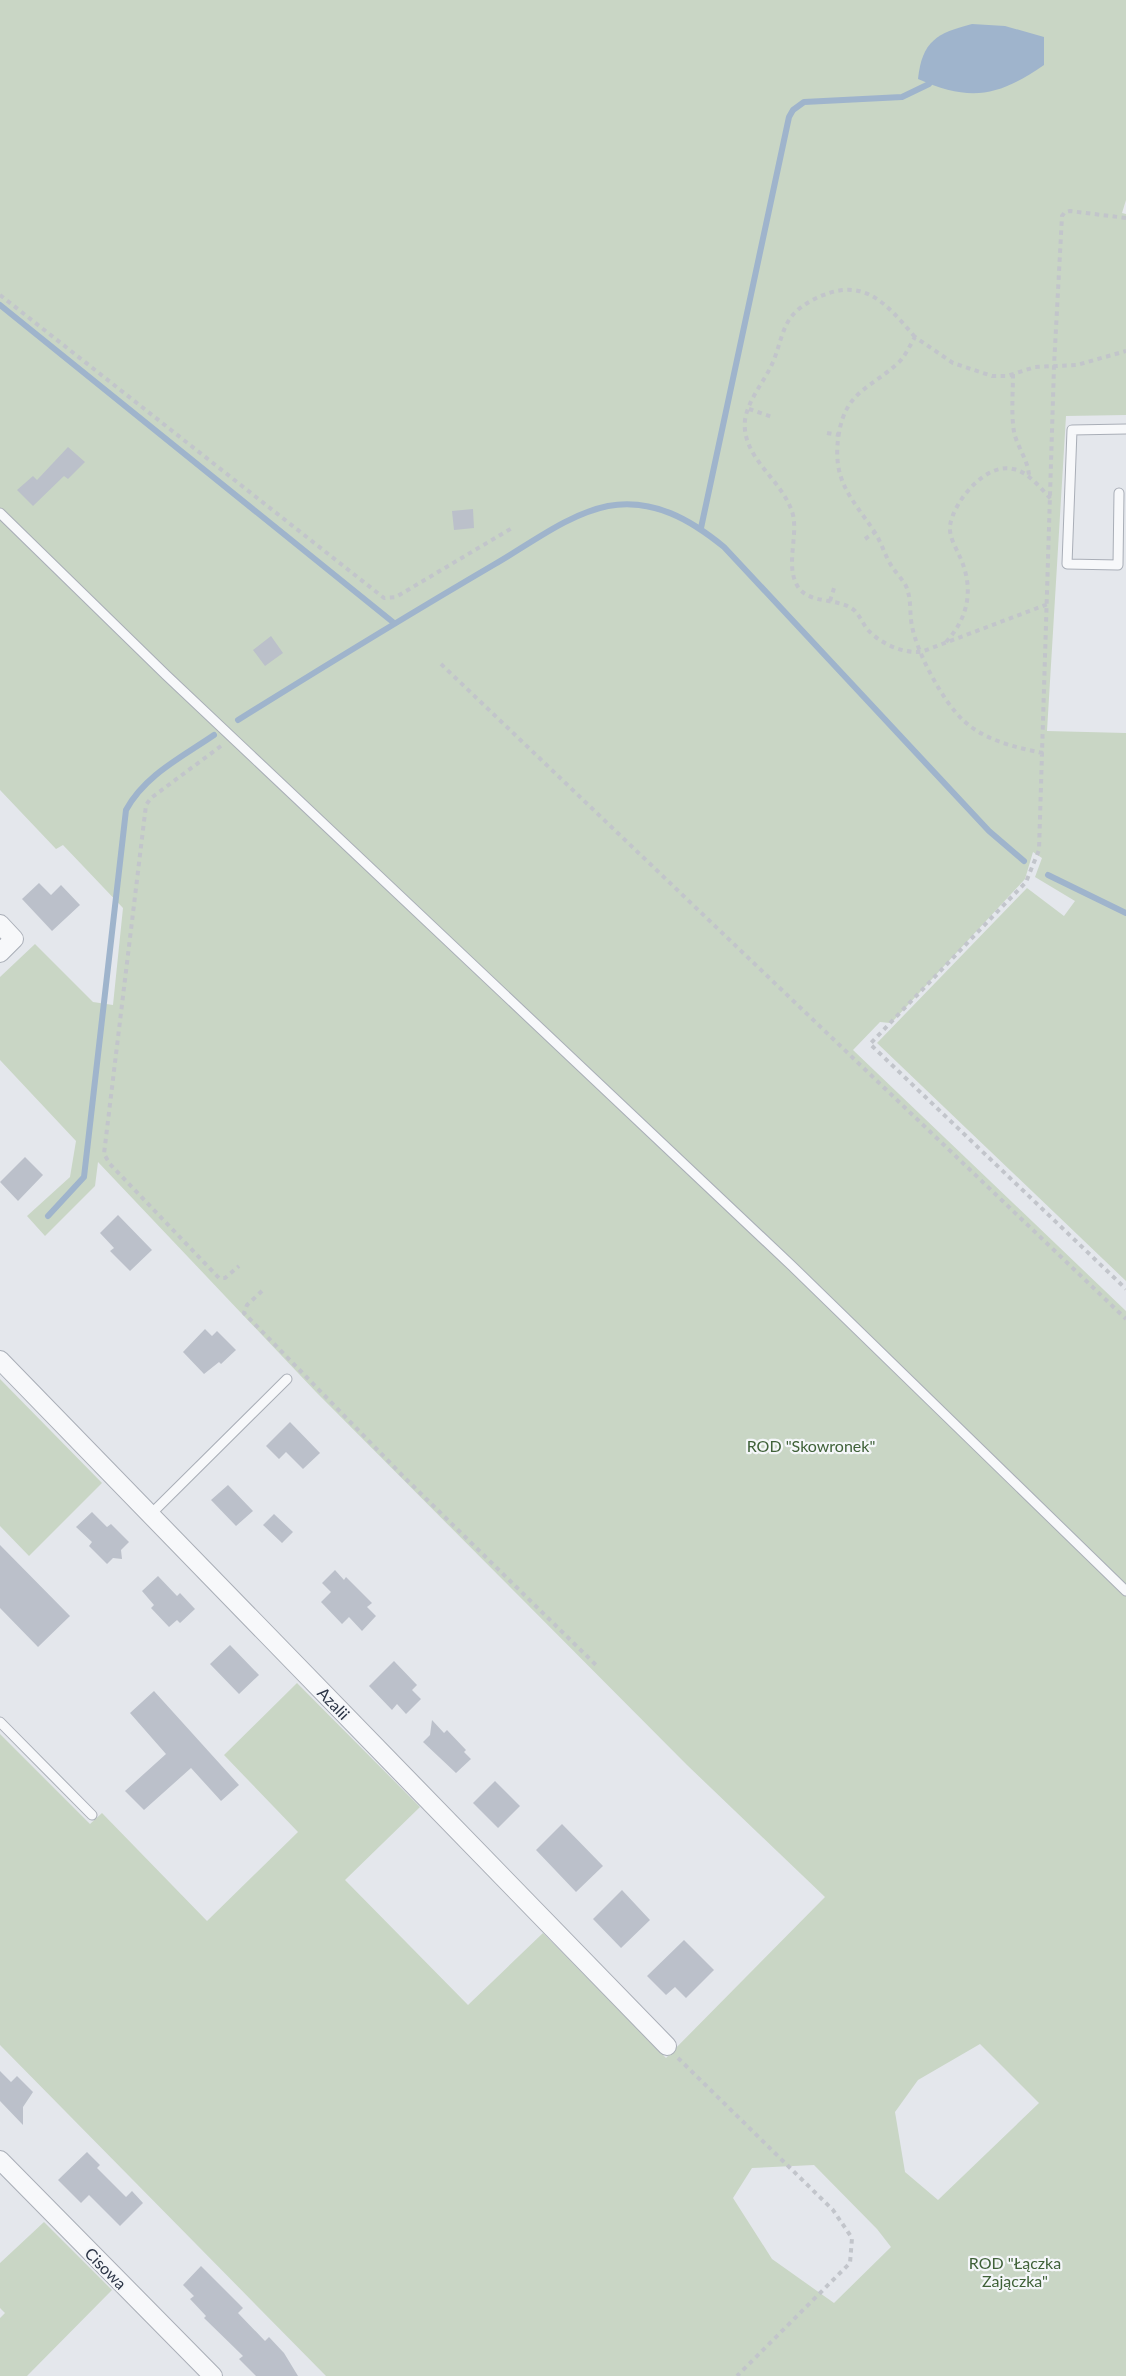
<svg xmlns="http://www.w3.org/2000/svg" width="1126" height="2376" viewBox="0 0 1126 2376" font-family="Lato,sans-serif">
	<rect width="100%" height="100%" fill="#e4e7ec"/>
	<path fill="#c9d6c5" fill-rule="evenodd" d="M 0,0 L 1126,0 L 1126,200 L 1122,213 L 1126,214 L 1126,415 L 1066,416 L 1047,731 L 1126,733 L 1126,1281 L 877,1043 L 1027,888 L 1064,916 L 1075,901 L 1035,877 L 1042,858 L 1033,852 L 1025,879 L 894,1020 L 890,1023 L 880,1022 L 853,1050 L 1126,1311 L 1126,2376 L 326,2376 L 0,2045 L 0,1734 L 90,1824 L 102,1813 L 207,1921 L 298,1832 L 224,1755 L 297,1683 L 420,1807 L 345,1880 L 468,2005 L 543,1933 L 666,2058 L 825,1897 L 687,1765 L 316,1392 L 98,1162 L 95,1186 L 45,1236 L 27,1216 L 70,1177 L 76,1141 L 0,1060 L 0,977 L 35,944 L 93,1002 L 113,1005 L 123,908 L 63,845 L 56,849 L 0,790 ZM 980,2044 L 1039,2103 L 938,2200 L 905,2172 L 895,2112 L 918,2080 ZM 814,2165 L 877,2229 L 891,2247 L 834,2303 L 772,2259 L 733,2198 L 752,2168 Z
		M 0,1379 L 102,1483 L 29,1556 L 0,1526 Z
		M 44,2222 L 112,2290 L 27,2376 L 0,2376 L 0,2318 L 5,2313 L 0,2308 L 0,2263 Z"/>
	<path fill="#9fb4cc" d="M 972,24 L 1005,26 L 1044,37 L 1044,65 C 998,97 970,102 918,79 C 922,41 937,33 972,24 Z"/>
	<g fill="none" stroke-linecap="round" stroke-linejoin="round">
		<path stroke="#9fb4cc" stroke-width="6" d="M 0,305 L 394,623
			M 701,528 L 789,117 L 793,110 L 804,102 L 902,97 L 929,84
			M 238,720 C 323,667 408,615 495,564 C 530,544 568,514 608,506 C 654,498 691,520 724,547 L 989,831 L 1024,861
			M 1048,875 L 1126,913
			M 48,1216 L 84,1177 L 126,810 C 145,775 182,757 214,735"/>
	</g>
	<path fill="#bbc0ca" d="M 68,447 L 85,462 L 68,479 L 64,476 L 33,506 L 17,490 L 33,476 L 37,480 Z
		M 473,509 L 474,528 L 454,530 L 452,511 Z
		M 271,636 L 283,653 L 265,666 L 253,650 Z
		M 39,883 L 51,895 L 61,885 L 80,905 L 52,931 L 22,899 Z
		M 25,1157 L 43,1175 L 18,1201 L 0,1182 Z
		M 118,1215 L 152,1250 L 130,1271 L 110,1251 L 114,1248 L 100,1233 Z
		M 205,1329 L 212,1336 L 217,1331 L 236,1350 L 221,1364 L 219,1362 L 204,1374 L 183,1352 Z
		M 290,1422 L 320,1453 L 303,1469 L 286,1452 L 279,1459 L 266,1446 Z
		M 228,1485 L 253,1511 L 236,1526 L 211,1500 Z
		M 92,1512 L 107,1527 L 111,1524 L 129,1542 L 121,1550 L 122,1559 L 113,1558 L 107,1564 L 89,1546 L 92,1542 L 76,1527 Z
		M 274,1514 L 293,1532 L 282,1543 L 263,1525 Z
		M 0,1545 L 70,1616 L 38,1647 L 0,1608 Z
		M 335,1570 L 344,1580 L 346,1577 L 372,1603 L 367,1607 L 376,1616 L 362,1631 L 349,1617 L 342,1624 L 321,1602 L 331,1592 L 322,1583 Z
		M 158,1576 L 177,1596 L 180,1593 L 195,1609 L 180,1623 L 177,1620 L 169,1627 L 151,1608 L 154,1605 L 142,1591 Z
		M 230,1645 L 259,1675 L 239,1694 L 210,1664 Z
		M 394,1661 L 417,1685 L 412,1690 L 421,1699 L 406,1714 L 397,1704 L 392,1710 L 369,1686 Z
		M 154,1691 L 239,1785 L 221,1801 L 191,1768 L 144,1810 L 125,1791 L 166,1754 L 130,1713 Z
		M 432,1720 L 444,1733 L 447,1730 L 466,1750 L 464,1752 L 471,1759 L 456,1773 L 423,1742 L 430,1735 Z
		M 495,1781 L 520,1806 L 498,1828 L 473,1803 Z
		M 562,1824 L 603,1866 L 576,1892 L 536,1850 Z
		M 622,1890 L 650,1920 L 621,1948 L 593,1919 Z
		M 684,1940 L 714,1970 L 686,1998 L 675,1987 L 666,1995 L 647,1976 Z
		M 0,2071 L 11,2082 L 17,2076 L 33,2092 L 23,2107 L 23,2125 L 0,2101 Z
		M 87,2152 L 100,2165 L 97,2168 L 126,2197 L 132,2191 L 143,2203 L 120,2226 L 89,2195 L 81,2203 L 58,2180 Z
		M 201,2266 L 243,2308 L 238,2313 L 265,2341 L 269,2337 L 284,2353 L 298,2376 L 256,2376 L 239,2359 L 243,2356 L 204,2318 L 206,2316 L 190,2299 L 194,2296 L 183,2285 Z"/>
	<g fill="none" stroke-linecap="round" stroke-linejoin="round">
		<g stroke="#a9aeb7" stroke-width="11">
			<path id="lane" d="M 1119,493 L 1118,565 L 1067,564 L 1072,430 L 1126,429
				M 0,513 L 166,675 L 792,1266 L 1126,1591
				M 150,1515 L 287,1379
				M 0,1722 L 92,1815"/>
		</g>
		<g stroke="#a9aeb7" stroke-width="20">
			<path id="street" d="M 0,924 L 14,939 L 0,953
				M 0,1360 L 667,2046
				M 0,2160 L 213,2376"/>
		</g>
		<path stroke="#c2c5cb" stroke-width="4" stroke-dasharray="4.5 4.5" stroke-linecap="butt" d="M 1126,218 L 1070,211 L 1065,212 L 1062,216 L 1054,366 L 1039,850 L 1026,882 L 870,1044 L 1126,1289
			M 0,295 L 384,598 L 396,597 L 512,528
			M 915,337 C 887,305 866,277 821,296 C 809,301 796,309 789,320 C 781,333 779,348 773,362 C 765,381 748,399 745,420 C 741,459 784,480 793,515 C 798,538 785,566 798,587 C 810,605 840,597 855,611 C 860,616 863,624 868,630 C 881,644 902,653 921,652 L 1048,604
			M 1013,374 C 1013,393 1011,413 1014,432 C 1017,447 1029,461 1029,477
			M 749,409 L 772,417
			M 827,433 L 839,435
			M 865,539 L 875,532
			M 830,601 L 835,585
			M 946,642 C 969,617 974,588 960,557 C 956,548 949,537 950,526 C 953,502 986,462 1013,469 C 1029,472 1041,489 1052,500
			M 441,664 L 1126,1319
			M 221,746 L 151,798 L 146,805 L 104,1154 L 110,1164 L 219,1278 L 225,1278 L 239,1266
			M 1043,753 C 1017,748 984,740 964,721 C 943,702 917,653 912,626 C 909,612 912,600 906,586 C 903,580 897,574 893,568 C 885,557 882,543 874,531 C 851,497 831,480 839,433 C 846,391 871,388 898,363 C 905,357 910,345 915,337 L 953,363 L 992,376 L 1007,376 L 1035,367 L 1077,365 L 1126,351
			M 262,1291 L 247,1305 L 244,1313 L 406,1479 L 596,1665
			M 678,2058 L 833,2210 L 852,2238 L 850,2263 L 737,2376"/>
		<use href="#lane" stroke="#f7f8fa" stroke-width="9"/>
		<use href="#street" stroke="#f7f8fa" stroke-width="18"/>
	</g>
	<g text-anchor="middle" dominant-baseline="central" stroke-width="4.5" stroke-linejoin="round" paint-order="stroke">
		<g font-size="16" fill="#3f6138" stroke="#f4f6f9">
			<text x="811" y="1445">ROD "Skowronek"</text>
			<text x="1015" y="2262">ROD "Łączka<tspan x="1015" dy="18">Zajączka"</tspan></text>
		</g>
		<g font-size="16" fill="#2b3445" stroke="#f4f6f9">
			<text transform="translate(334 1703) rotate(46)">Azalii</text>
			<text transform="translate(106 2268) rotate(45)">Cisowa</text>
		</g>
	</g>
</svg>
